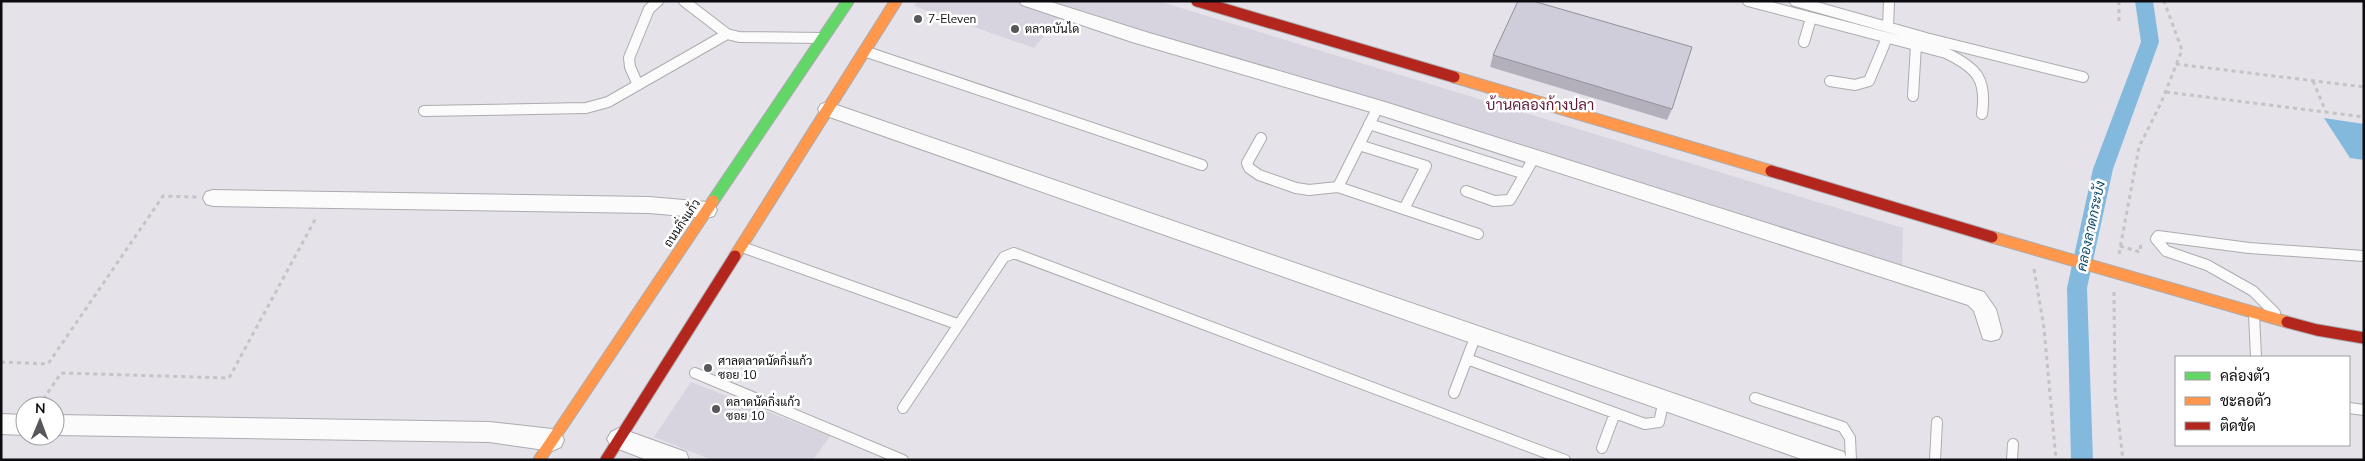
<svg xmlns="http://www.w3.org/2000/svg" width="2365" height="461" viewBox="0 0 2365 461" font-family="'Nunito Sans',Sarabun,sans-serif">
	<rect width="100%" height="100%" fill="#e5e3e9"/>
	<path fill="#d8d4df" d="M 917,1 L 1040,1 L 1066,10 L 1034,48 L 914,6 Z
		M 1052,1 L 1158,1 L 1903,228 L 1902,273 Z
		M 691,382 L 830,436 L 813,460 L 712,460 L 654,437 Z"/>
	<path fill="#84b9de" d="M 2324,118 L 2364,124 L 2364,160 L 2350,158 Z"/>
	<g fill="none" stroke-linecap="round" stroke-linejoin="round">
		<path fill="#84b9de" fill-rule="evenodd" d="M 2135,1 L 2153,1 L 2159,42 L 2113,169 L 2087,288 L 2093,460 L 2071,460 L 2067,288 L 2093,169 L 2141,42 Z"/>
		<g stroke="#acabaf" stroke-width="12">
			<path id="lane" d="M 684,1 L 727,34 L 739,37 L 823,38
				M 1748,1 L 1946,53 C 1977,68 1987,79 1982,114
				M 1795,1 L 1926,38 L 2083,77
				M 1888,27 L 1889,1
				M 1804,42 L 1811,18
				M 864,51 L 1202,165
				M 1830,81 L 1855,85 L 1869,81 L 1887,38
				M 638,85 L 630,67 L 629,58 L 649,9 L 658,1
				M 1913,96 L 1916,45
				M 424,111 L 586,108 L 608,102 L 727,34
				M 1369,124 L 1525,174
				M 1261,138 L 1247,163 L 1249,168 L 1259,175 L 1296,188 L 1309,190 L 1338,187 L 1478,234
				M 1359,145 L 1426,166 L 1404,209
				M 1338,187 L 1378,107
				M 1466,191 L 1494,201 L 1510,200 L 1535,156
				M 742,247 L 957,324
				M 2275,313 L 2253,291 L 2207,265 L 2166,251 L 2156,239 L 2158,236 L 2249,248 L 2364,256
				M 2254,314 L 2256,357
				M 1467,359 L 1645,424 L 1659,422 L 1664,400
				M 695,373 L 903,460
				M 1454,393 L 1476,335
				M 1755,398 L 1843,427 L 1850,438 L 1851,460
				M 903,408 L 1004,257 L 1014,253 L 1565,460
				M 2349,408 L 2364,410
				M 1602,448 L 1615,413
				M 1935,460 L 1937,422
				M 2012,460 L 2013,444"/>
		</g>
		<g stroke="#acabaf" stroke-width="2">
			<path id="street" d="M 1019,1 L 1048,1 L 1146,32 L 1385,102 L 1984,292 L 1996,309 L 2002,332 L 1999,339 L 1991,341 L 1983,339 L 1974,311 L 1968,305 L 1371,112 L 1132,42 L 1022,5 Z
				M 828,102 L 1835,449 L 1844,452 L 1847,460 L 1804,460 L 821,114 L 818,109 L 821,104 Z
				M 213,190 L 649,197 L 707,202 L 714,204 L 717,210 L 714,216 L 707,218 L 649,213 L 213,206 L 206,204 L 203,198 L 206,192 Z
				M 1,414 L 25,415 L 25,435 L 1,434 Z
				M 55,415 L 489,422 L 552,429 L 561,433 L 564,440 L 561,447 L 552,451 L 489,442 L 55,435 Z
				M 619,428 L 686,452 L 689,460 L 647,460 L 611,446 L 607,439 L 611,432 Z"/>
		</g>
		<g stroke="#acabaf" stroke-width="13">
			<path id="fast" d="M 713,201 L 848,1"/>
		</g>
		<g stroke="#acabaf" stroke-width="13">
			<path id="slow" d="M 1454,77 L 1771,171
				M 1992,237 L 2287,322
				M 735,256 L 896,1
				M 539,460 L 713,201"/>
		</g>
		<g stroke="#acabaf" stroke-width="13">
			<path id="jam" d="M 1197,1 L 1454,77
				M 1771,171 L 1992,237
				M 2287,322 L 2317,330 L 2364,338
				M 606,460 L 735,256"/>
		</g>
		<path stroke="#c4c3c5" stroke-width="3" stroke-dasharray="4 4" stroke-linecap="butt" d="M 2119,1 L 2119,24
			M 2176,64 L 2364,87
			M 2313,81 L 2326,112
			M 2166,92 L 2364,117
			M 2120,246 L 2140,252 L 2141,241
			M 2119,254 L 2139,147 L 2161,103 L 2182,50 L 2164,1
			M 2034,269 L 2044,328 L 2056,460
			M 2114,292 L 2115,392 L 2123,460
			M 1,362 L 48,364 L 163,196 L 197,197
			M 39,406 L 61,373 L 229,378 L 317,216"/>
		<use href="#lane" stroke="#fbfbfc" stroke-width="10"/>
		<use href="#street" fill="#fbfbfc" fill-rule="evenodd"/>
		<use href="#fast" stroke="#63d668" stroke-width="11"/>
		<use href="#slow" stroke="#ff974d" stroke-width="11"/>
		<use href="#jam" stroke="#b3261e" stroke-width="11"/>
	</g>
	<path fill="#b3b0bb" d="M 1493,55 L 1672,109 L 1667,120 L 1490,67 Z"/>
	<path fill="#d0cdda" stroke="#929099" d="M 1518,1 L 1533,1 L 1692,47 L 1672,109 L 1493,55 Z"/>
	<g fill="#58575b" stroke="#fff" stroke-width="2">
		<circle cx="918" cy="19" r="5"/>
		<circle cx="1015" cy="29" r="5"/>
		<circle cx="708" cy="368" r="5"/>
		<circle cx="716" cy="409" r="5"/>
	</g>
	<g text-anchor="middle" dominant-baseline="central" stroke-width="5" stroke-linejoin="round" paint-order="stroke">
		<g font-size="12" fill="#0c0b0f" stroke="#fff" text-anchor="start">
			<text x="928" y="19">7-Eleven</text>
			<text x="1025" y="29">ตลาดบันได</text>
			<text x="718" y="361">ศาลตลาดนัดกิ่งแก้ว<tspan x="718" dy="14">ซอย 10</tspan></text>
			<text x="726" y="402">ตลาดนัดกิ่งแก้ว<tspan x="726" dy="14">ซอย 10</tspan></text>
		</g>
		<g font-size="12" fill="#0c0b0f" stroke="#fff">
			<text transform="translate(682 223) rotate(-56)">ถนนกิ่งแก้ว</text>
		</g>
		<g font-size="14" font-style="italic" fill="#0f4b6d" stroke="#fff">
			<text transform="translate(2091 226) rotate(-78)">คลองลาดกระบัง</text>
		</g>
		<g font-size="15" fill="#5d1b38" stroke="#fff">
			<text x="1540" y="105">บ้านคลองก้างปลา</text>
		</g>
	</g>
	<rect width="2365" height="461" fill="none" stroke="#0c0b0f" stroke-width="5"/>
	<rect x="2175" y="356" width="175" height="90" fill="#ffffff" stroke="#9e9d9f"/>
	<rect x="2185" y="372" width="25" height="8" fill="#63d668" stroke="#9e9d9f"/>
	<text x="2220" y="381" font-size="15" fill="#0c0b0f">คล่องตัว</text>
	<rect x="2185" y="397" width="25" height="8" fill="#ff974d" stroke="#9e9d9f"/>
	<text x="2220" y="406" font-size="15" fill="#0c0b0f">ชะลอตัว</text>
	<rect x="2185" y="422" width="25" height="8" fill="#b3261e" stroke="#9e9d9f"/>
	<text x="2220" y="431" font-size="15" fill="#0c0b0f">ติดขัด</text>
	<g transform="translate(40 421) rotate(1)"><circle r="24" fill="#ffffff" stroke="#9e9d9f"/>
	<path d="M0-4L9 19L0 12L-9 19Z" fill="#58575b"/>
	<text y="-8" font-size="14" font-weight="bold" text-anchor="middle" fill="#0c0b0f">N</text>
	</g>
</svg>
